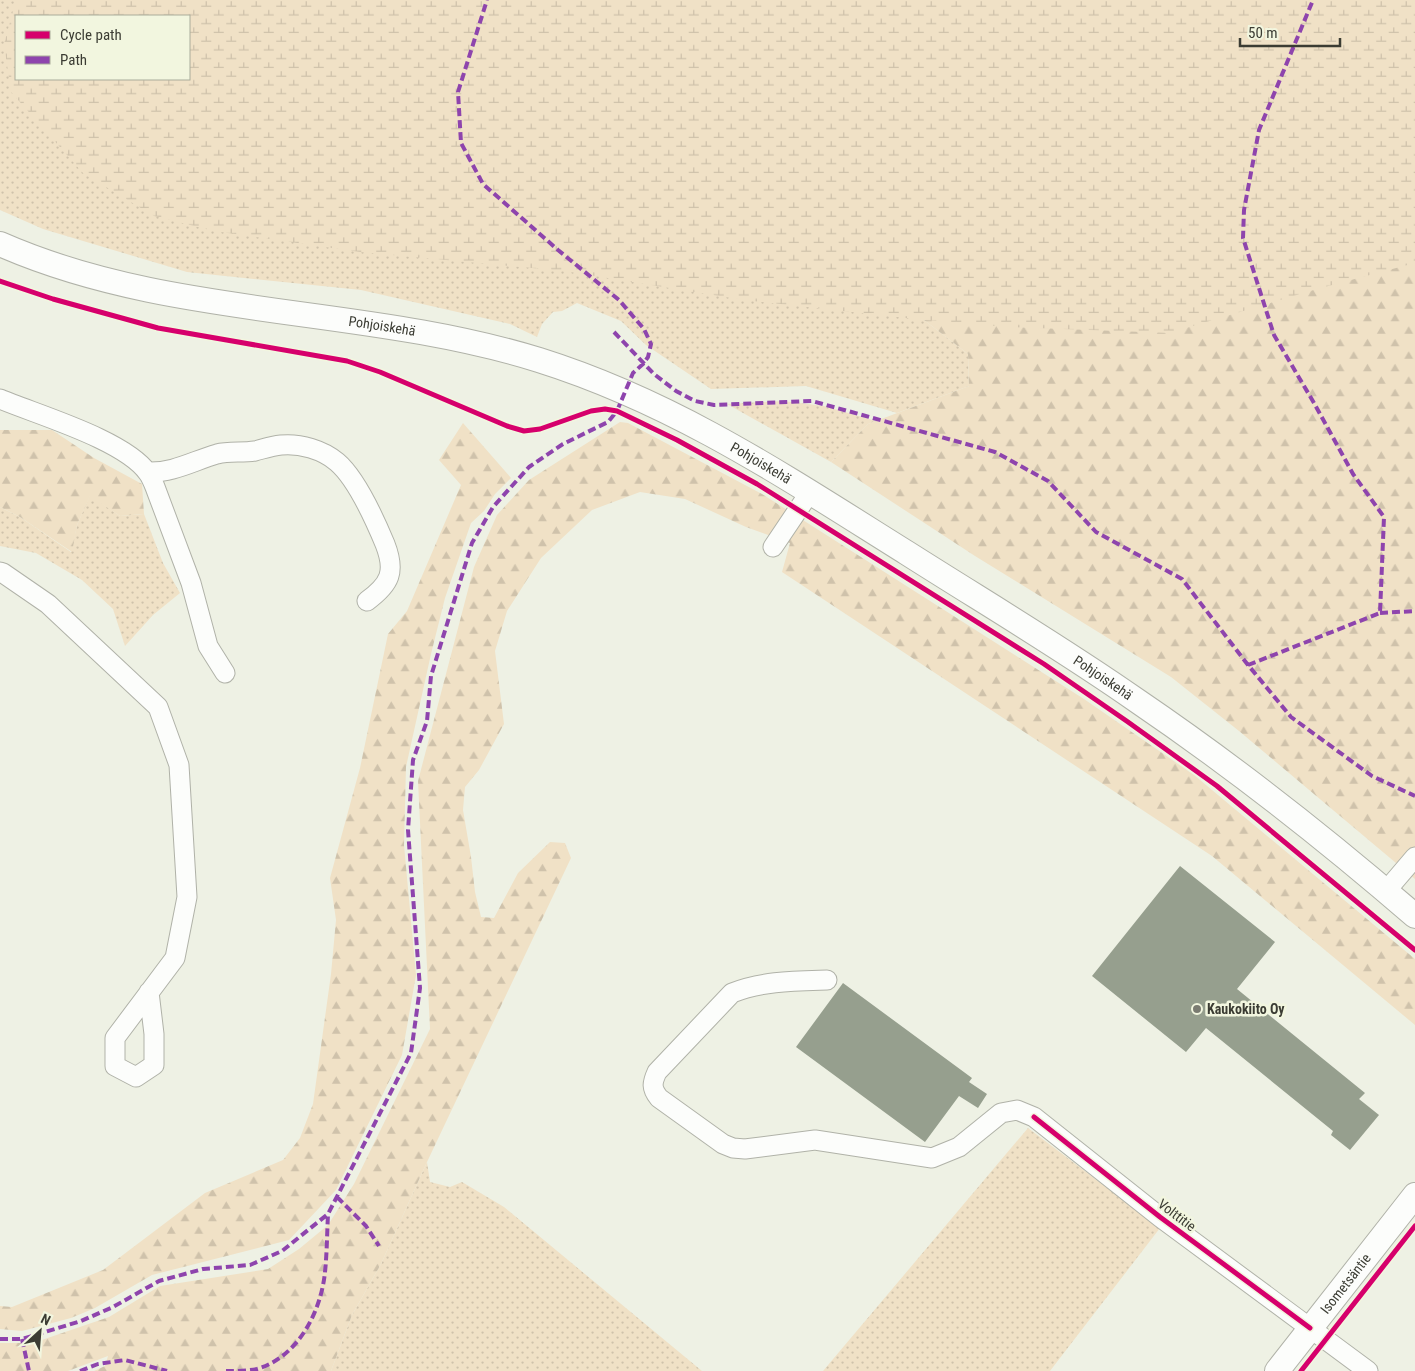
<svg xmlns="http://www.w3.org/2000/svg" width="1415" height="1371" viewBox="0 0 1415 1371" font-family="'Roboto Condensed',sans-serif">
	<defs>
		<pattern id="grass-dots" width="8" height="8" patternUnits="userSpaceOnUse" patternTransform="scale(1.25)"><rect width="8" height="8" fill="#f0e1c6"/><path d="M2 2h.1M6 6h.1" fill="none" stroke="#cfc2ab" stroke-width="1.8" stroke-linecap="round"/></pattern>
		<pattern id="forest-firs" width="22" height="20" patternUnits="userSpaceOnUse" patternTransform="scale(1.25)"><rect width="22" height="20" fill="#f0e1c6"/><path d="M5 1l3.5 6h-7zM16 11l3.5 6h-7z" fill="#cfc2ab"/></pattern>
		<pattern id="wetland-marsh" width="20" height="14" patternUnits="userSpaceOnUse" patternTransform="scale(1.25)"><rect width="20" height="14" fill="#f0e1c6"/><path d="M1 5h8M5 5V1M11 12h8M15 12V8" fill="none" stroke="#cfc2ab"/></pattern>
	</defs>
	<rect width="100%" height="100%" fill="#eef1e4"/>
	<path fill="url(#grass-dots)" d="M 0,0 L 22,0 L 16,16 L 16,79 L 924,320 L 968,354 L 969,386 L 897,413 L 806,386 L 711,389 L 646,345 L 621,321 L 577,303 L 562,311 L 553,312 L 542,324 L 537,337 L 510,324 L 361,290 L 187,272 L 43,229 L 0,210 Z
		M 783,401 L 824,406 L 876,421 L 868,424 L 831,462 L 727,404 Z
		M 90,495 L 120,516 L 144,514 L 163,563 L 180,593 L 153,615 L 125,646 L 113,609 L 82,580 L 36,553 L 0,546 L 0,507 L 20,517 L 71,552 L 77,525 Z
		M 1028,1128 L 1160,1228 L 1050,1371 L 823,1371 Z
		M 427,1162 L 430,1182 L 450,1187 L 462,1182 L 504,1207 L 702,1371 L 331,1371 L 352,1315 L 381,1264 Z"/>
	<path fill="url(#forest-firs)" d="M 1415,0 L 1415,879 L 1239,731 L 1171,677 L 975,556 L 831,462 L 868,424 L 969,386 L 968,354 L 924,320 L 821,290 L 189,79 L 189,16 Z
		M 620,422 L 628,423 L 762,494 L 1084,699 L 1194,775 L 1415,959 L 1415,1025 L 1212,856 L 782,572 L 790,543 L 746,527 L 685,499 L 640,492 L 592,510 L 541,558 L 507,611 L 495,651 L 504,724 L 479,770 L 465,787 L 463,810 L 471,857 L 475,892 L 481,917 L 494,918 L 518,873 L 550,842 L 565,843 L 571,858 L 427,1162 L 381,1264 L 352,1315 L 331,1371 L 94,1371 L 105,1366 L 108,1356 L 68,1371 L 0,1371 L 0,1343 L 33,1343 L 109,1317 L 160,1286 L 268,1269 L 299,1249 L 328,1225 L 354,1184 L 430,1029 L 418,781 L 474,567 L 497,515 L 529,480 Z
		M 463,423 L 511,478 L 495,494 L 484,511 L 471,523 L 445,598 L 431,654 L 406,767 L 404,845 L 416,975 L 402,1055 L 336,1190 L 289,1240 L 152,1275 L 95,1308 L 71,1318 L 22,1331 L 0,1329 L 0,1306 L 12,1307 L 103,1270 L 205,1193 L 283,1160 L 300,1138 L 313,1104 L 331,974 L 336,920 L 330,878 L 360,768 L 388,634 L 407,611 L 461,485 L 439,460 Z
		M 0,430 L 52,430 L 94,458 L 142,484 L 144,514 L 120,516 L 90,496 L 77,525 L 72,552 L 20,517 L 0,507 Z"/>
	<path fill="url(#wetland-marsh)" fill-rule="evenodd" d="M 16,0 L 1415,0 L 1415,263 L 1317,289 L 1169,333 L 1008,327 L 924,320 L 744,300 L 564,271 L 360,252 L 214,231 L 154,216 L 83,173 L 11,92 L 4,44 ZM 16,16 L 189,16 L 189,79 L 16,79 Z"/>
	<path fill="#969f8e" d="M 1180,866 L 1275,942 L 1237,989 L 1365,1093 L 1359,1099 L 1379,1115 L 1350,1150 L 1331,1135 L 1333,1131 L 1206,1028 L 1186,1052 L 1092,976 Z
		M 843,983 L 972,1078 L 969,1082 L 987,1094 L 978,1108 L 959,1096 L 925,1142 L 796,1047 Z"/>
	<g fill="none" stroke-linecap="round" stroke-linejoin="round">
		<g stroke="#b0b2a8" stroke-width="21">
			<path id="minor" d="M 0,399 C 38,415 125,440 148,473 C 151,477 153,482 155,487 L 191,583 L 208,646 L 225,673
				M 148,472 C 173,473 193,461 217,454 C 229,451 242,453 255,451 C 263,449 272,446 281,445 C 300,443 323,450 337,462 C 357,479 375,520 385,544 C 396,572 390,584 367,601
				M 773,547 L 810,492
				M 0,572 L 3,573 L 48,604 L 158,707 L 179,765 L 187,897 L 175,958 L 115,1038 L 115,1066 L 136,1077 L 154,1065 L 154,1034 L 149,992
				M 1386,891 L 1415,857
				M 827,980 C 795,981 762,981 732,993 L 657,1072 C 652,1083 651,1088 659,1098 L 723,1144 L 733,1148 L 745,1149 L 815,1140 L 932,1158 L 959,1147 L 1001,1113 L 1017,1110 L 1034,1117 L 1160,1217 L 1368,1371"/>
		</g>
		<g stroke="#b0b2a8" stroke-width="26">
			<g id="major">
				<path id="s1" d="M 0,244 C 170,319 363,305 539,360 C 676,403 787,478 907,553 C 984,602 1062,648 1136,700 C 1233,766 1326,839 1415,916"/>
				<path id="s2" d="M 1277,1371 L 1415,1195"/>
			</g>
		</g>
		<use href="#minor" stroke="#fcfdfb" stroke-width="19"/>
		<use href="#major" stroke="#fcfdfb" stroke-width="24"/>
		<path stroke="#8e44ad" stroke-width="4" stroke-dasharray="8 4" stroke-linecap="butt" d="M 614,332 L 654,374 L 676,391 L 695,401 L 714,405 L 812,401 L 995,452 L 1048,481 L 1096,532 L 1182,579 L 1248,665 L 1291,717 L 1372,776 L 1415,796
			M 1380,613 L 1415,611
			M 1248,665 L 1380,613 L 1384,517 L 1353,474 L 1314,403 L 1274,335 L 1243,238 L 1244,210 L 1259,130 L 1313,0
			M 337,1197 L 366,1226 L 379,1246
			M 0,1339 L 22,1339 L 81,1321 L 113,1307 L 159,1281 L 203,1269 L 250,1265 L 282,1251 L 328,1214 L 411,1053 L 420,988 L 408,830 L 413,760 L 427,721 L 431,676 L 472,543 L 493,507 L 529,467 L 563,444 L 608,422 L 617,411 L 633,373 L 643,364 L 648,357 L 651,344 L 644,329 L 619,300 L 558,250 L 483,184 L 461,143 L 458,92 L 487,0
			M 22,1339 L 29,1371
			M 80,1371 L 98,1364 L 125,1360 L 167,1371
			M 226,1371 C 236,1371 247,1371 257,1369 C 298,1357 321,1312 325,1272 C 327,1253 327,1233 328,1214"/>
		<g stroke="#f2f6df" stroke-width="8">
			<path id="cycleway" d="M 0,281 L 53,299 L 158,328 L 347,361 L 380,372 L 507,426 L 524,431 L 540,429 L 591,411 L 605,409 L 617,411 L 677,440 L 757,484 L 1044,664 L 1128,722 L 1217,786 L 1415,950
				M 1034,1117 L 1160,1217 L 1310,1328
				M 1301,1371 L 1415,1226"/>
		</g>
		<use href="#cycleway" stroke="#d6006c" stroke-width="5"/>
	</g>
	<circle fill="#7a7b71" stroke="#f2f6df" stroke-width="2" cx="1197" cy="1009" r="5"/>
	<g text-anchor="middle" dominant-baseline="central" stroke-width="5" stroke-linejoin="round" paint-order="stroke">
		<g font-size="14" fill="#3b3c33" stroke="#f2f6df">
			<text stroke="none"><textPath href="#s1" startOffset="392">Pohjoiskehä</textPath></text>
			<text stroke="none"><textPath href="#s1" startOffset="798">Pohjoiskehä</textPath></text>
			<text stroke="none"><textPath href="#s1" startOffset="1202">Pohjoiskehä</textPath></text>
			<text transform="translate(1177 1215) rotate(37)">Volttitie</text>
			<text stroke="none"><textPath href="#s2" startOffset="111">Isometsäntie</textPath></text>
		</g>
		<g font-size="14" font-weight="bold" fill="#3b3c33" stroke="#f2f6df" text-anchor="start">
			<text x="1207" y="1009">Kaukokiito Oy</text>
		</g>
	</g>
	<rect x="15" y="15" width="175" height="65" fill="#f2f6df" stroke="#a9ac9a"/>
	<rect x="25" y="31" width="25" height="8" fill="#d6006c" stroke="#a9ac9a"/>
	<text x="60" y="40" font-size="15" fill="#3b3c33">Cycle path</text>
	<rect x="25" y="56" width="25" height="8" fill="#8e44ad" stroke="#a9ac9a"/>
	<text x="60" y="65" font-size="15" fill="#3b3c33">Path</text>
	<g transform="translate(40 1331) rotate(26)" stroke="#f2f6df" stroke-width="4" paint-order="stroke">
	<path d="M0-4L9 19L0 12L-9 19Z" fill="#3b3c33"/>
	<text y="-8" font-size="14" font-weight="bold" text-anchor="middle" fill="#3b3c33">N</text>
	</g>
	<path d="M1240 38v8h100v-8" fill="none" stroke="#3b3c33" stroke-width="2.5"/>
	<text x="1248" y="38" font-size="15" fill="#3b3c33" stroke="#f2f6df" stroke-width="4" paint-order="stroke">50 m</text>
</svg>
